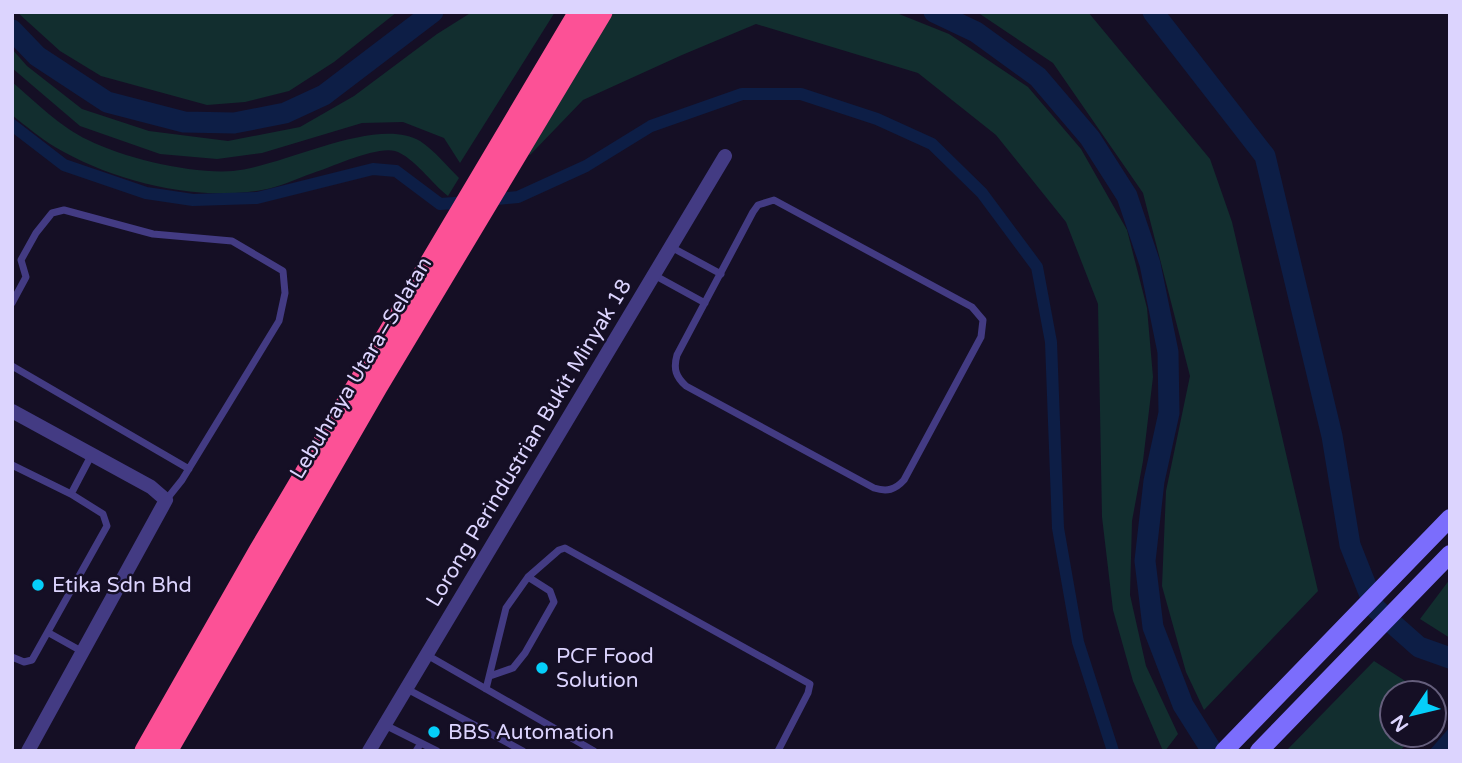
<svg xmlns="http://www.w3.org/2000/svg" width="1462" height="763" viewBox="0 0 1462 763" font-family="'Varela Round',sans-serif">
	<rect width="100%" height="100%" fill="#150f25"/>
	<path fill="#122e2f" d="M 17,12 L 397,12 L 334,62 L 289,91 L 245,102 L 207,105 L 101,76 L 60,51 Z
		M 472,12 L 555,12 L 460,163 L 444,138 L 403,122 L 362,123 L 262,153 L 217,159 L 160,154 L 80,126 L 12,68 L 12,49 L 27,66 L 82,109 L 149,131 L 228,141 L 300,127 L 354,96 L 437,34 Z
		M 613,12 L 894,12 L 949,34 L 1028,87 L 1081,149 L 1127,230 L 1147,308 L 1153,377 L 1143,461 L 1132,521 L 1130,595 L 1146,666 L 1178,734 L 1165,751 L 1163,751 L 1133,681 L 1113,610 L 1102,517 L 1098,304 L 1066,222 L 996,135 L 918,73 L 756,24 L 682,55 L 583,100 L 530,155 L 527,153 Z
		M 977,12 L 1088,12 L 1210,159 L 1232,222 L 1318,591 L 1204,710 L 1186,672 L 1162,586 L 1166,491 L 1190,376 L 1143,193 L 1053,63 Z
		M 12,82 C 36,102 60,127 88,140 C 126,159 192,174 233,171 C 282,167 376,115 420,141 C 434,150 447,166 459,178 L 448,196 C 432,184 414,157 395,151 C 376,146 332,167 313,173 C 296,179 279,187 262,190 C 197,202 112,181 55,147 C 40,138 26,126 12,115 Z
		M 1450,579 L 1450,638 L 1420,619 Z
		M 1374,661 L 1424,693 L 1392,693 L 1392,735 L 1414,735 L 1400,751 L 1286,751 Z"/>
	<path fill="#0d1e46" d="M 1450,727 L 1450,751 L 1429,751 Z"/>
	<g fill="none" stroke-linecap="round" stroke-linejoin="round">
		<path stroke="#0d1e46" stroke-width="12" d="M 12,125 L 64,165 L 146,193 L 193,200 L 257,198 L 373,169 L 396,171 L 440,204 L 469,202
			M 487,200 L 518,197 L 586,166 L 651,126 L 742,94 L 801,94 L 877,119 L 932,144 L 982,193 L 1037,267 L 1051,342 L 1058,528 L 1078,642 L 1113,751"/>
		<path stroke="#0d1e46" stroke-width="21" d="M 934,12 L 976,32 L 1038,77 L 1090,138 L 1127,196 L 1150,264 L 1168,352 L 1169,413 L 1154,481 L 1145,561 L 1153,627 L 1183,705 L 1212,751
			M 1153,12 L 1265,156 L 1332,436 L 1350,545 L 1375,608 L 1419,647 L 1450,658
			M 12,30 L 37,56 L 107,102 L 184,122 L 234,123 L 285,113 L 324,95 L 433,12"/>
		<path stroke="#433b83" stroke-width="7" d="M 774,200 L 972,307 L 983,320 L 981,337 L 904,480 C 895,490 887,492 874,488 L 686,386 C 676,377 673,369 677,355 L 753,212 L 758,205 Z
			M 671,247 L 721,274
			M 654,275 L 705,303
			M 12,303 L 26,277 L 21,260 L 36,233 L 52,213 L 64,210 L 153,234 L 232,241 L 283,271 L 285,293 L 279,321 L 182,480 L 166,500
			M 12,366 L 189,469
			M 12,465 L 71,494 L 103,514 L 107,526 L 32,660 L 24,662 L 12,657
			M 71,494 L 92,454
			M 49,633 L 83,652
			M 427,655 L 594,751
			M 490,676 L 513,668 L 525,653 L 554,602 L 550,591 L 528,577
			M 407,689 L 523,751
			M 486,689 L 506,608 L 528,577 L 559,550 L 565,548 L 810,684 L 808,693 L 778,751
			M 385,725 L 421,743
			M 416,751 L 421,743 L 437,751"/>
		<path stroke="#433b83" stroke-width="14" d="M 12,411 L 151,487 L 166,500 L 28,751
			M 369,751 L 725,156"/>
		<path stroke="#7b6dfc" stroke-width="18" d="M 1224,751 L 1450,518
			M 1259,751 L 1450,554"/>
		<path stroke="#fc5196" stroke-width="21" d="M 145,751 L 259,551 L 579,12
			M 167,751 L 377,387 L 602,12"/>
	</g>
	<g fill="#05cffa" stroke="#150f25" stroke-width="2.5">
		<circle cx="38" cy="585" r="7"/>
		<circle cx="542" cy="668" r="7"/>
		<circle cx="434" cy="732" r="7"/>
	</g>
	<g text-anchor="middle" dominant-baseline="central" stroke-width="5" stroke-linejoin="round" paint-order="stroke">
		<g font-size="21" fill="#dcd4fe" stroke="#150f25">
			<text transform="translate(361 368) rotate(-59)">Lebuhraya Utara–Selatan</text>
			<text transform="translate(529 443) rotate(-59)">Lorong Perindustrian Bukit Minyak 18</text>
		</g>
		<g font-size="21" fill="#dcd4fe" stroke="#150f25" text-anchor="start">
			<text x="52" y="585">Etika Sdn Bhd</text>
			<text x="556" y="656">PCF Food<tspan x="556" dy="24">Solution</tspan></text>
			<text x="448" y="732">BBS Automation</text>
		</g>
	</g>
	<rect width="1462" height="763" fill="none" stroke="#dcd4fe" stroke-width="28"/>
	<g transform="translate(1413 714) rotate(235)"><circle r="33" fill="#150f25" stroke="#655e7c" stroke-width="2"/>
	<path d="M0-5L12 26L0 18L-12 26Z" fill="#05cffa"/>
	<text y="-10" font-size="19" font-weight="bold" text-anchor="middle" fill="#dcd4fe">N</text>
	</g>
</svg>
